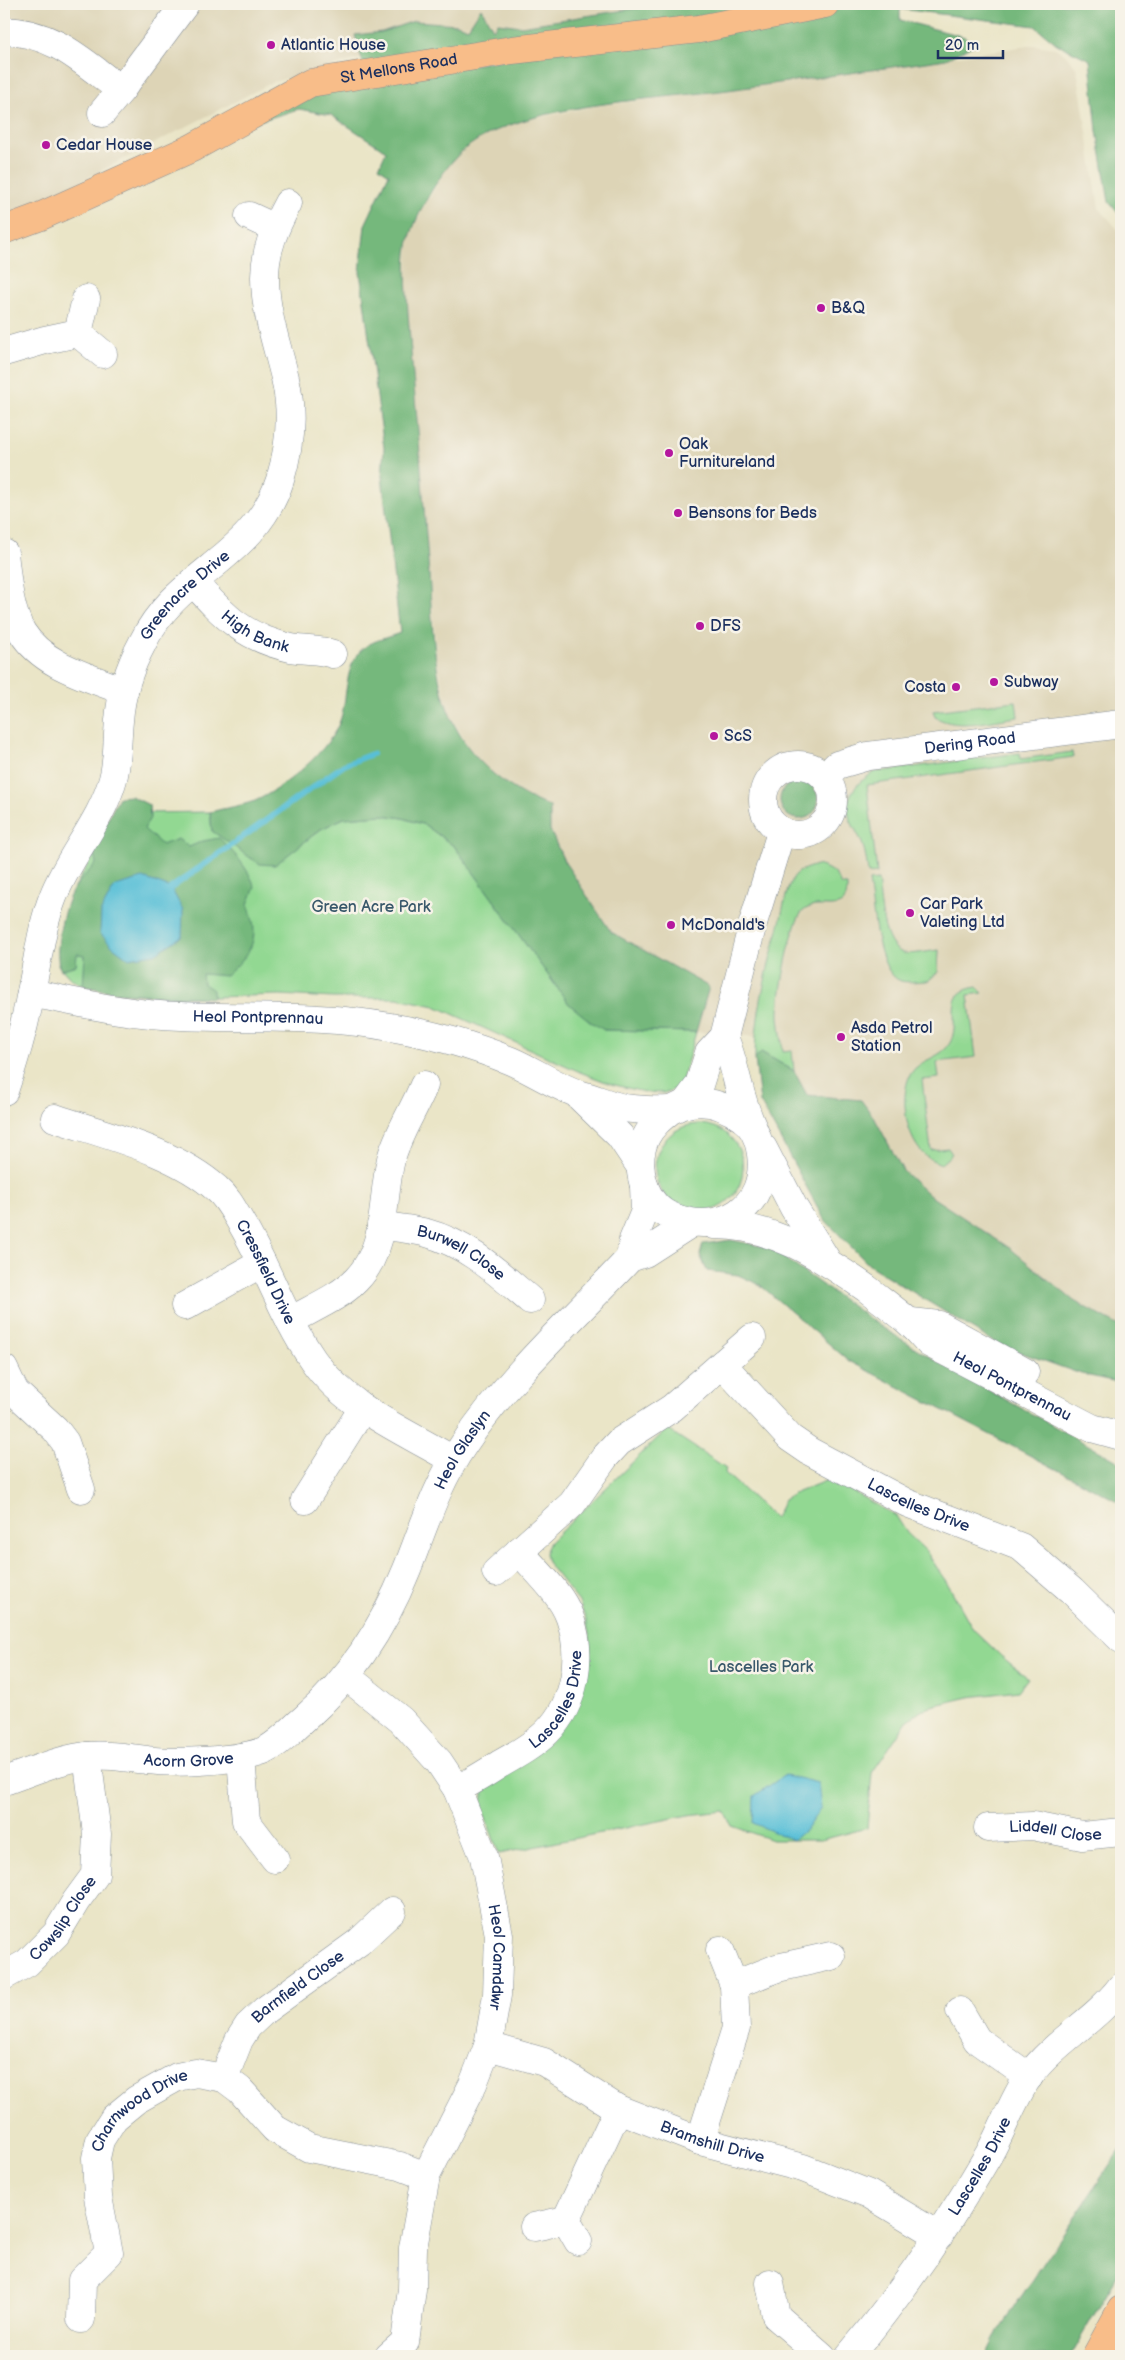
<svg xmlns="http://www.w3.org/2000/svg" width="1125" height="2360" viewBox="0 0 1125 2360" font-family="'Balsamiq Sans',sans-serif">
	<rect width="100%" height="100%" fill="#f7f3e8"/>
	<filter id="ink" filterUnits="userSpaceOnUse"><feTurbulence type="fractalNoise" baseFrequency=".02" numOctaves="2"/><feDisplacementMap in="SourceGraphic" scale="10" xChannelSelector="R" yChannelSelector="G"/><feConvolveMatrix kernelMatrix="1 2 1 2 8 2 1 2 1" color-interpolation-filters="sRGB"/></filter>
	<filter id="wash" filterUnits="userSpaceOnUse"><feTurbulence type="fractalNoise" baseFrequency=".0096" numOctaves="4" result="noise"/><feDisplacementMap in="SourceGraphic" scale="20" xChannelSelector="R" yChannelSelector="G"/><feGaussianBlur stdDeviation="1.12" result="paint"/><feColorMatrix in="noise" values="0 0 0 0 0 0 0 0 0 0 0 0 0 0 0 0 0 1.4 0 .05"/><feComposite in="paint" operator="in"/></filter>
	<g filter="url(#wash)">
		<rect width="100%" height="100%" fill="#eae5c7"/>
		<path fill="#ddd4b6" d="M 4,4 L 716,4 L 366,57 L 273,82 L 56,194 L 4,218 Z
			M 1034,45 L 1055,48 L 1067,56 L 1077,69 L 1099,208 L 1121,233 L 1121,1327 L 1074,1301 L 1011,1249 L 929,1195 L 903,1171 L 875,1119 L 861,1100 L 807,1095 L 794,1071 L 774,1059 L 761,1037 L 696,1032 L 709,987 L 611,932 L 564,861 L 550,830 L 550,807 L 510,788 L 487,769 L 468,746 L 448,711 L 437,658 L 411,360 L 406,282 L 410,235 L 424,207 L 452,160 L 469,146 L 489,134 L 522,121 L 596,106 L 726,91 Z"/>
		<path fill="#92d892" stroke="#568478" d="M 1016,701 L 1018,717 C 992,720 959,731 935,717 L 933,711 Z
			M 1072,752 L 1073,757 L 867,785 L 877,873 L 868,874 C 867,864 866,853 862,843 C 859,835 853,827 850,819 C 842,797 858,781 875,772 L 1020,753 L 1021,759 Z
			M 210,812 L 212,831 L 274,865 L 321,829 L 344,818 L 382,815 L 403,818 L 425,825 L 455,847 L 569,1004 L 604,1030 L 696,1032 L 682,1081 L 675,1089 L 664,1093 L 644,1092 L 611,1084 L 580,1072 L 435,1006 L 397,998 L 333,998 L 280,995 L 180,998 L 119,993 L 83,986 L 70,978 L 58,965 L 65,914 L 73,890 L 110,827 L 141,813 Z
			M 816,865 C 829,868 836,872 841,885 L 847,885 C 849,923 813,893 800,915 C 790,932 778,997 779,1017 C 780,1029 782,1040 783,1052 L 792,1051 L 794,1071 L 761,1052 L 755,1059 C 755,1013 767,971 779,926 C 783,911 785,892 793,878 C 798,870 808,868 816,865 Z
			M 878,880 C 881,899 881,948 904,953 C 914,955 929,951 939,950 L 938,972 L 928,981 C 920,981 909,983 901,981 C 876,973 873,904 869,881 Z
			M 977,987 L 983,993 L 968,995 L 976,1057 L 937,1062 L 939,1078 L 922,1080 L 931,1150 L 948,1148 L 952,1154 L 941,1164 C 937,1162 931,1160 927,1157 C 906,1141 899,1098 910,1075 C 919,1058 943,1059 951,1041 C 961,1018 941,992 977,987 Z
			M655 1168a44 44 0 1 1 88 0a44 44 0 1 1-88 0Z
			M 667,1429 L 726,1468 L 725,1473 L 775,1518 L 784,1500 L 793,1494 L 830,1479 L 896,1516 L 907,1533 L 926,1551 L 949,1586 L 973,1629 L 1001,1656 L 1028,1678 L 1018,1691 L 969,1697 L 927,1707 L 907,1721 L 872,1773 L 867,1828 L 821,1840 L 772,1840 L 732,1826 L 724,1811 L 688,1815 L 499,1854 L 482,1807 L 483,1793 L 587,1665 L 591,1643 L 586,1620 L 579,1602 L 547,1562 L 545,1553 L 550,1542 Z"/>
		<path fill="#75b87c" stroke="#48746d" d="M 664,4 L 783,4 L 365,70 L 355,35 L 382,32 L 414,21 L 457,24 L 468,28 L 481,8 L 493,29 L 498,23 L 521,26 Z
			M 854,4 L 1110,4 L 1121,28 L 1121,217 L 1109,202 L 1097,131 L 1090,60 L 1057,44 L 1035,26 L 900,9 L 900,20 L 965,37 L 974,45 L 946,59 C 873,70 801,80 728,90 C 654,100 526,103 467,147 C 445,164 420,207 411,234 C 403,258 407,288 408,313 C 411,356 415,398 419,441 C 423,490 426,539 430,588 C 433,632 434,685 455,726 C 475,765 510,791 550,807 L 550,830 L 564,861 L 611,932 L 709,987 L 696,1032 L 604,1030 L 591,1022 L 569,1004 L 455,847 L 425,825 L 403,818 L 382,815 L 344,818 L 321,829 L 275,865 L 259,864 L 212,831 L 210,812 C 224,808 241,806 255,801 C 284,788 332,749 341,718 C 348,696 344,662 365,647 C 374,640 390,637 400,633 L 382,476 L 384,448 L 360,272 L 365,225 L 389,174 L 379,167 L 386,151 L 331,115 L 299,109 L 243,126 L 302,92 Z
			M780 800a19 19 0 1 1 38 0a19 19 0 1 1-38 0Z
			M 131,796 L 149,805 L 150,818 L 144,829 L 162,845 L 178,839 L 189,847 L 203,841 L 219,838 C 234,852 248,868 255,887 L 248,904 C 261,940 252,952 226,976 L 202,974 L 203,983 L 213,990 L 213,998 L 119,993 L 83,986 L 85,955 L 77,954 L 76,965 L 61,970 C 52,956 64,903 73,890 C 79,880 89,872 96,863 L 93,849 L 119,797 Z
			M 761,1052 L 794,1071 L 807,1095 L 861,1100 L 875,1119 L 903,1171 L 929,1195 L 1011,1249 L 1074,1301 L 1121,1327 L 1121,1383 L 1081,1374 L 997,1344 L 869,1265 L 824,1219 L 760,1102 L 755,1059 Z
			M 731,1240 L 770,1248 L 880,1326 L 948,1368 L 1121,1463 L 1121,1503 L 849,1361 L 760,1285 L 738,1275 L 707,1271 L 700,1255 L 703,1244 Z
			M 1121,2148 L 1121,2269 L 1070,2356 L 986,2356 L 998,2331 Z"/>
		<path fill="#59bfd7" stroke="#3a779a" d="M 143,878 L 171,888 L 183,910 L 182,936 L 155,954 L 128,958 L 112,946 L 100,933 L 101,911 L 115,886 Z
			M 785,1775 L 818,1783 L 821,1808 L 807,1828 L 793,1840 L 753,1823 L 754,1796 Z"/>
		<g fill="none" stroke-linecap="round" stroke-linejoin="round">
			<path stroke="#59bfd7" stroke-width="6" d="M 171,888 L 344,765 L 372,754"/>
		</g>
	</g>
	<g filter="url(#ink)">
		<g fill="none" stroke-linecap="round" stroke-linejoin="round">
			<g stroke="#828a92" stroke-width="29">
				<g id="minor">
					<path d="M 4,31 C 54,32 83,62 121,90 L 185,4"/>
					<path d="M 102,113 L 121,90"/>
					<path d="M 249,216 L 275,228"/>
					<path d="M 78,333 L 86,299"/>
					<path d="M 4,352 L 45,340 L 78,333 L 103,354"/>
					<path d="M 4,553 C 7,578 9,610 22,632 C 43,666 89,677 124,691"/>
					<path id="s1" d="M 193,582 C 224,616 244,638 291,648 C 306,651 319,649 333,654"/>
					<circle cx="798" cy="800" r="35"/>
					<path id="s2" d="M 825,777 L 837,765 L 868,756 L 1121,724"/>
					<path id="s3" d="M 31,993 C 80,1003 131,1015 181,1016 C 251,1019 321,1014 390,1027 C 431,1034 472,1045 511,1061 C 534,1071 557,1087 582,1095 C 598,1099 615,1108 632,1109 C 644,1110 657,1111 669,1110 C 674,1110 678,1106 683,1105 C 704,1098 725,1105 742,1118 C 754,1126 759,1140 761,1154 C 768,1208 721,1236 673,1217 C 643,1206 633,1164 646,1137 C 652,1125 661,1118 671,1110"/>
					<path d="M 724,1037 C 737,1068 738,1097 753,1128"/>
					<path id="s4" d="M 4,1091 C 15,1059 25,1026 31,992 C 38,960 41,928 53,897 C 69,855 101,823 113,779 C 118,760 117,740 119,721 C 121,693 130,666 143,642 C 176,573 255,558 280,480 C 290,447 293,411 285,378 C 277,344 265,313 265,277 C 265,250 275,227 288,203"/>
					<path d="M 579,1096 L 620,1136 L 640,1166"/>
					<path d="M 685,1104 L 699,1085 L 709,1053 L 724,1037 L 753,923 L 781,832"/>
					<path id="s5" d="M 55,1118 C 108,1136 175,1151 217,1189 C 229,1199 235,1213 243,1226 C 268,1269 284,1318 313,1360 C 346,1408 405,1431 453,1460"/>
					<path d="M 763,1148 L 794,1208 L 826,1259"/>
					<path id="s6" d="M 381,1225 C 396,1228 412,1229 427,1233 C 468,1244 499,1274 530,1300"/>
					<path id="s7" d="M 714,1225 C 771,1224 820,1256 866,1288 C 890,1307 909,1319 929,1343 L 1092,1428 L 1121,1436"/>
					<path d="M 630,1258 L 633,1240 L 645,1211 L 644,1186"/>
					<path d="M 185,1306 L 262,1263"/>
					<path d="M 290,1321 C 339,1294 372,1285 382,1223 C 385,1202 386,1180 391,1159 C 398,1133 414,1110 424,1085"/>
					<path d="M 911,1322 L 939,1325 L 1025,1372"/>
					<path id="s8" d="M 722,1364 L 790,1438 L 809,1451 L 907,1503 L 1021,1547 L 1072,1591 L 1121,1639"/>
					<path d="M 4,1369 L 15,1392 L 55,1429 L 65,1442 L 81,1489"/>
					<path d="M 305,1500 L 363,1408"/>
					<path d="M 496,1572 L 572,1504 L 605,1457 L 619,1442 L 672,1408 L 752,1338"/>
					<path id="s9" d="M 346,1676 L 401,1720 L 439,1762 L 457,1789 L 484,1857 L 499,1935 L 497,1995 L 488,2046 L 473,2084 L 426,2176 L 413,2248 L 412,2289 L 405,2342 L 389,2356"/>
					<path d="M 241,1757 L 246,1821 L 275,1859"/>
					<path id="s10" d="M 4,1781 C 31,1772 61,1758 89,1756 C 109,1754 127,1758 147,1760 C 175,1764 241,1761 266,1750 C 281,1742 292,1729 304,1719 C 350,1679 384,1626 407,1569 C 424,1526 437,1483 464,1444 C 510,1375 574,1318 630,1258 L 645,1253 L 690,1224"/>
					<path id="s11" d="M 457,1789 C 472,1782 486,1773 500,1764 C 516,1755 534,1745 547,1732 C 576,1703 583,1656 570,1618 C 561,1593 536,1571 519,1551"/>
					<path id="s12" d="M 988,1828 L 1033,1826 L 1082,1836 L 1121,1832"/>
					<path id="s13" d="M 4,1976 L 27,1963 L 56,1934 L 76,1901 L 95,1875 L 97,1834 L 87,1756"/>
					<path d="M 734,1985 L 777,1968 L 831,1956"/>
					<path d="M 960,2011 L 977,2040 L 1029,2077"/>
					<path id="s14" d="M 488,2046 L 544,2062 L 618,2109 L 700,2141 L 803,2168 L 869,2194 L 939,2236"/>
					<path id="s15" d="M 224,2078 L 239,2040 L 248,2026 L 265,2010 L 359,1942 L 392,1911"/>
					<path d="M 700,2141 L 736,2028 L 734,1985 L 720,1950"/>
					<path d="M 566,2220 L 618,2109"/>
					<path d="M 534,2227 L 566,2220 L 578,2241"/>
					<path d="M 770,2283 L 776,2316 L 822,2356"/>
					<path id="s16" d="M 81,2319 L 82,2280 L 109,2253 L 98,2197 L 96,2158 L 100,2140 L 114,2118 L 136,2100 L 177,2077 L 196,2073 L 224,2078 L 240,2090 L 275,2129 L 309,2148 L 400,2166 L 426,2176"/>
					<path id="s17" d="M 849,2356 C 902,2293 948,2225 989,2154 C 1003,2129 1013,2099 1029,2076 C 1055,2041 1095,2021 1121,1987"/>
				</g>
			</g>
			<g stroke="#828a92" stroke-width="29">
				<g id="major">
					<path id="s18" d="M 4,230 L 39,217 L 192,148 L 310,83 L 512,50 L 699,29 L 825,4"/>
					<path d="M 1096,2356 L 1121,2310"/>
				</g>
			</g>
			<use href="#minor" stroke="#fff" stroke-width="28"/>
			<use href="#major" stroke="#f8bd89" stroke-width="28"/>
		</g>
	</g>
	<g fill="#b5179e" stroke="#f7f3e8" stroke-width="2">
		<circle cx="271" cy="45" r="5"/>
		<circle cx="46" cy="145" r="5"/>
		<circle cx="821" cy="308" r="5"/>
		<circle cx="669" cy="453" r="5"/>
		<circle cx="678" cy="513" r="5"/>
		<circle cx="700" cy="626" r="5"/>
		<circle cx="994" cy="682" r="5"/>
		<circle cx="956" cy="687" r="5"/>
		<circle cx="714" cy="736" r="5"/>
		<circle cx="910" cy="913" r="5"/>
		<circle cx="671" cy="925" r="5"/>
		<circle cx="841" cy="1037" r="5"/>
	</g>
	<g text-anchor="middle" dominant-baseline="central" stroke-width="5" stroke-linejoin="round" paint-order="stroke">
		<g font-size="16" fill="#1b2f5e" stroke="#f7f3e8" text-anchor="start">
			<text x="281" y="45">Atlantic House</text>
			<text x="56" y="145">Cedar House</text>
			<text x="831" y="308">B&amp;Q</text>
			<text x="679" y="444">Oak<tspan x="679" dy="18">Furnitureland</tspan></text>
			<text x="688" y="513">Bensons for Beds</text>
			<text x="710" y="626">DFS</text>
			<text x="1004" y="682">Subway</text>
			<text x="946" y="687" text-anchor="end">Costa</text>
			<text x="724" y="736">ScS</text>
			<text x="920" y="904">Car Park<tspan x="920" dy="18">Valeting Ltd</tspan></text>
			<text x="681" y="925">McDonald's</text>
			<text x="851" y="1028">Asda Petrol<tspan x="851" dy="18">Station</tspan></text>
		</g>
		<g font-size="16" fill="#1b2f5e" stroke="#f7f3e8">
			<text stroke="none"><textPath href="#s18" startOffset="430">St Mellons Road</textPath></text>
			<text stroke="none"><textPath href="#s4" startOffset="538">Greenacre Drive</textPath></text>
			<text stroke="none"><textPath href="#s1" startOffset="81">High Bank</textPath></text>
			<text stroke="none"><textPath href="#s2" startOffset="152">Dering Road</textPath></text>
			<text stroke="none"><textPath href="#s3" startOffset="229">Heol Pontprennau</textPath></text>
			<text stroke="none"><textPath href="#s6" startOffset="86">Burwell Close</textPath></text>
			<text stroke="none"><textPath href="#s5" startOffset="275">Cressfield Drive</textPath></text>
			<text stroke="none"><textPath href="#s7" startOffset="345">Heol Pontprennau</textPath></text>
			<text stroke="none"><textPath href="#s10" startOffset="632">Heol Glaslyn</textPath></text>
			<text stroke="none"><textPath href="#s8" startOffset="246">Lascelles Drive</textPath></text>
			<text stroke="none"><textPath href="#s11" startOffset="141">Lascelles Drive</textPath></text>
			<text stroke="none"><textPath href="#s10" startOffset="189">Acorn Grove</textPath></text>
			<text stroke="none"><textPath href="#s12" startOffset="68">Liddell Close</textPath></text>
			<text stroke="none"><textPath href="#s13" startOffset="84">Cowslip Close</textPath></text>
			<text stroke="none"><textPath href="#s9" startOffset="334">Heol Camddwr</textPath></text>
			<text stroke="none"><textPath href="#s15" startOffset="121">Barnfield Close</textPath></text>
			<text stroke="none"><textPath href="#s16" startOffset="242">Charnwood Drive</textPath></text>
			<text stroke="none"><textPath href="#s14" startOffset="246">Bramshill Drive</textPath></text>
			<text stroke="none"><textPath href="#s17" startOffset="231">Lascelles Drive</textPath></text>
		</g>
		<g font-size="16" fill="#39596b" stroke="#f7f3e8">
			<text x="371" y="907">Green Acre Park</text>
			<text x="761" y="1667">Lascelles Park</text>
		</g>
	</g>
	<rect width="1125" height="2360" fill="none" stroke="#f7f3e8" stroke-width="20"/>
	<path d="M938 50v8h65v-8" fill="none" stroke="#1b2f5e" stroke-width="2.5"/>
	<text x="945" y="50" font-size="15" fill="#1b2f5e" stroke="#f7f3e8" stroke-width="4" paint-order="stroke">20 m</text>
</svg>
